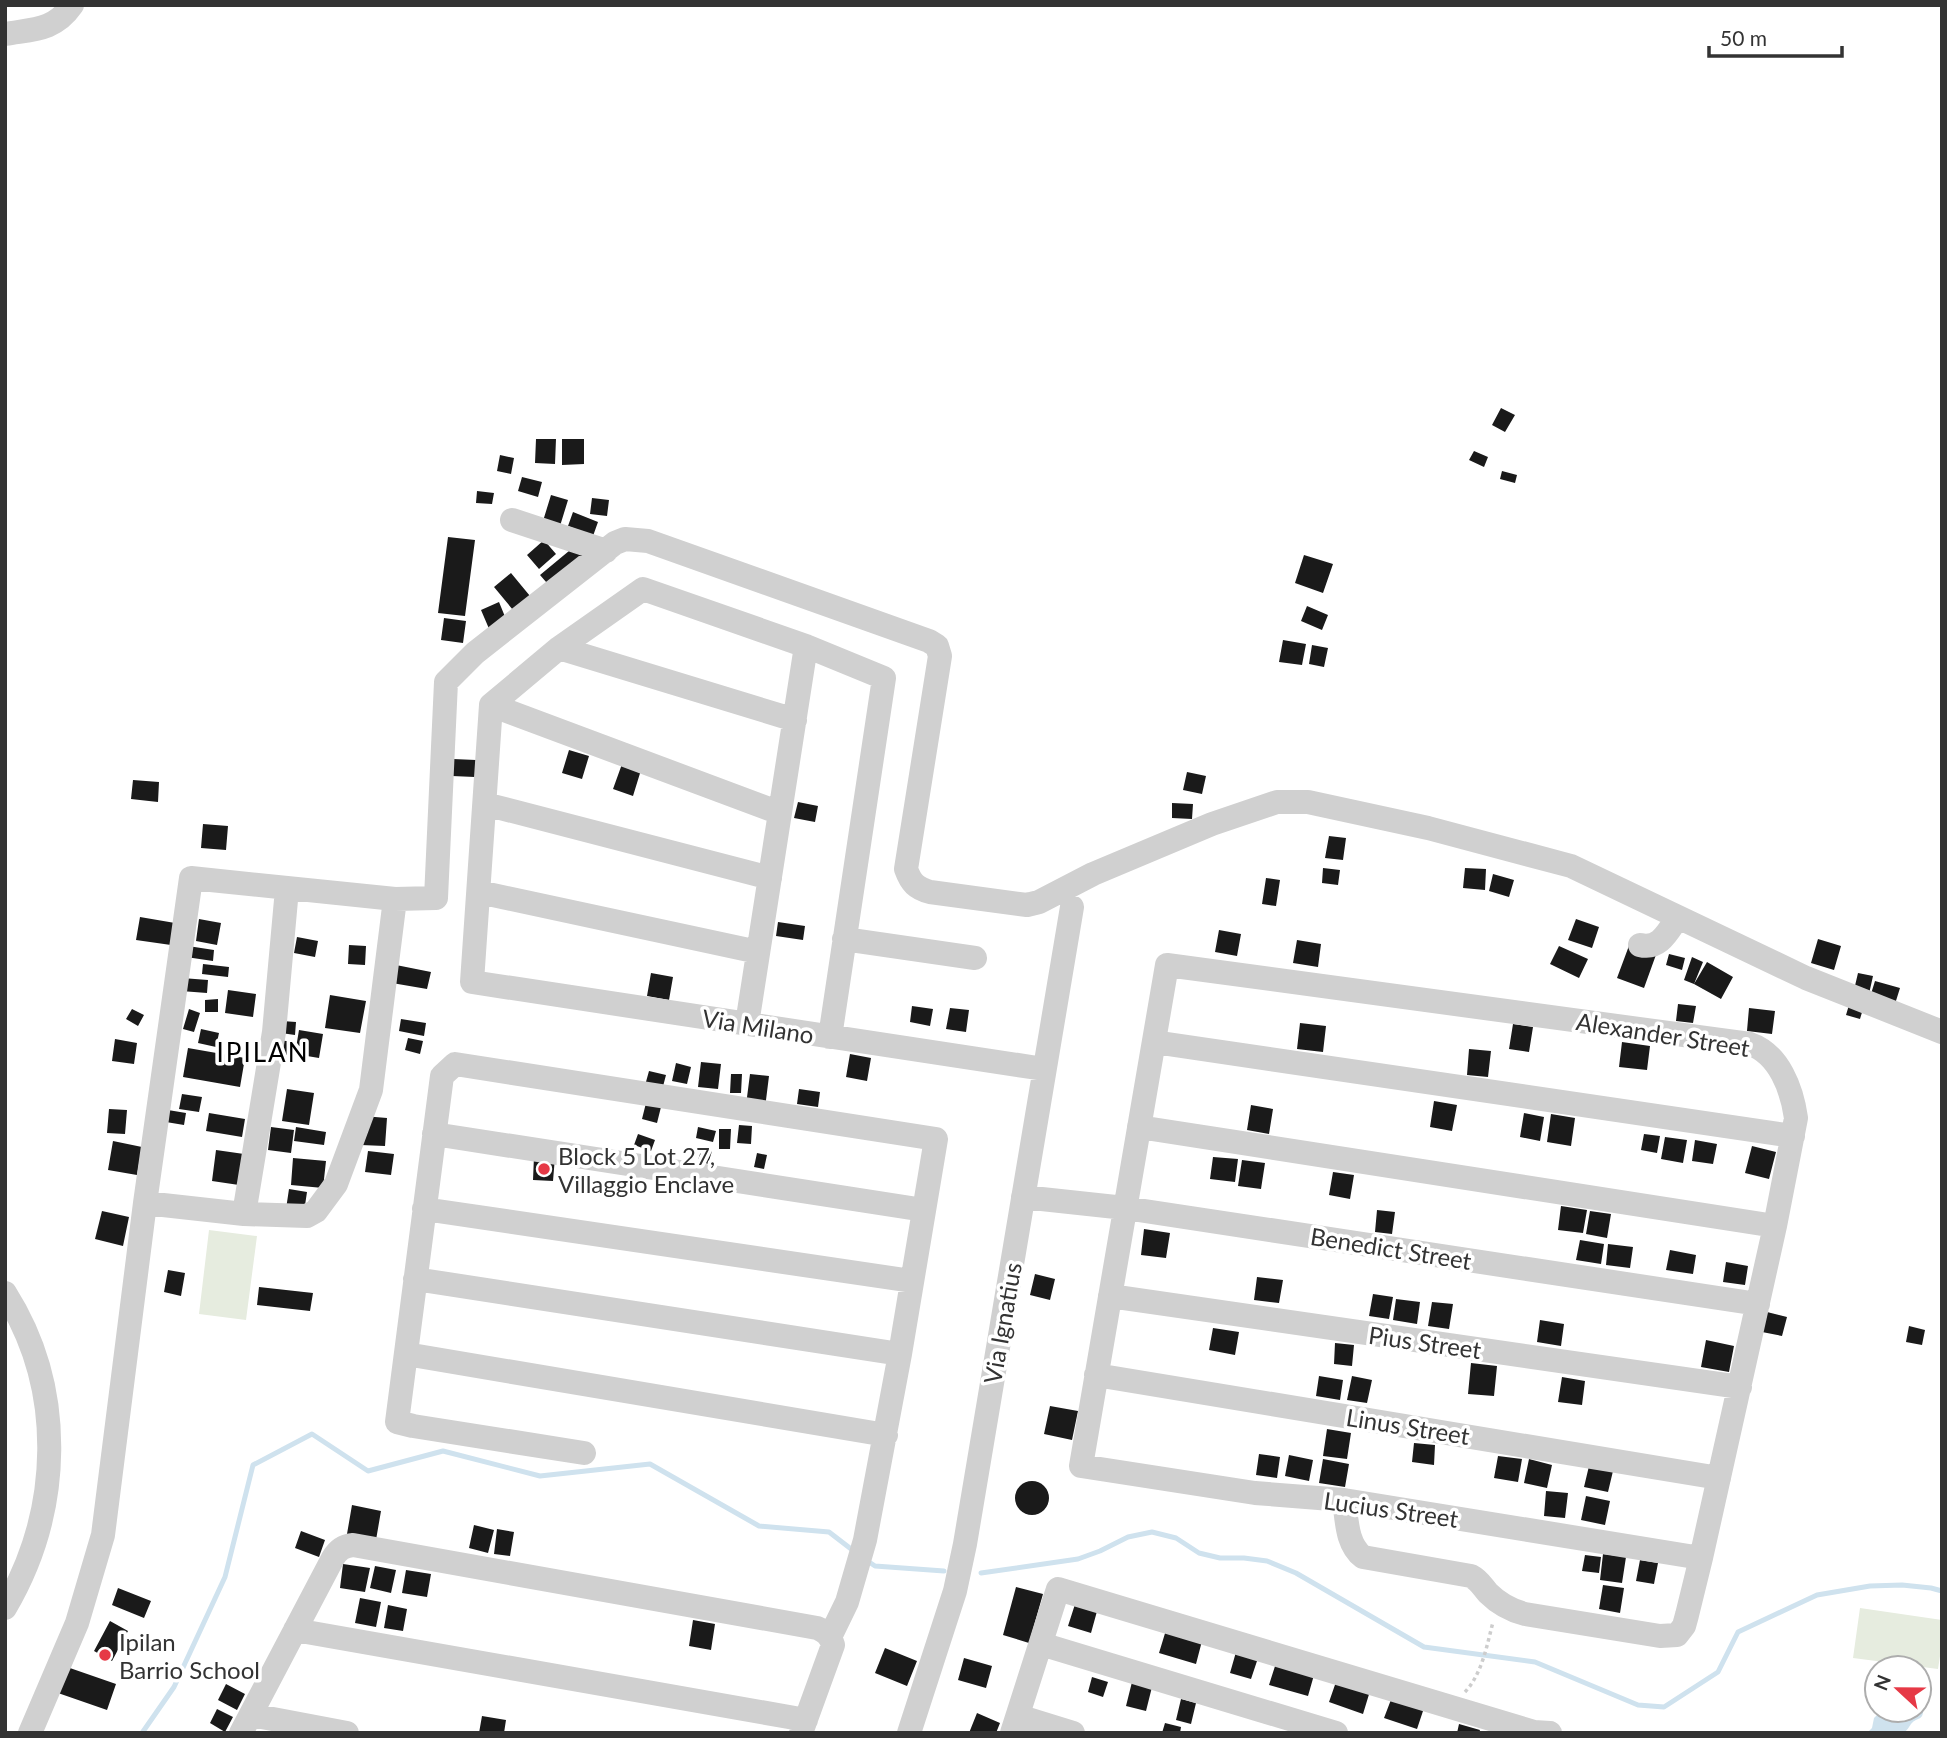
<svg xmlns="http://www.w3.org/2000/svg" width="1947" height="1738" viewBox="0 0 1947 1738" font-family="Lato,sans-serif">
	<rect width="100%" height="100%" fill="#fff"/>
	<path fill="#e6ecdf" d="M 209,1230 L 257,1236 L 246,1320 L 199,1314 Z
		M 1860,1608 L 1942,1620 L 1942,1643 L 1938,1669 L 1853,1658 Z"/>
	<path fill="#cfe2ee" d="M 1919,1702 L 1923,1707 C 1924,1722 1918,1716 1911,1724 C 1909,1727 1907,1730 1905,1732 L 1867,1733 L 1872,1728 L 1874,1718 L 1877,1715 L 1889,1713 L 1893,1710 L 1919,1710 Z"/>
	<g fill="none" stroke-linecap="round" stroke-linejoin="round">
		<path stroke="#cfe2ee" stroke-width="5" d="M 866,1560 L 875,1566 L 944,1571
			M 981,1573 L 1078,1559 L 1100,1551 L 1128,1537 L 1152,1532 L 1176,1538 L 1199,1553 L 1220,1558 L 1244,1558 L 1267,1561 L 1296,1573 L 1424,1647 L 1535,1662 L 1638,1705 L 1664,1707 L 1718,1672 L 1738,1632 L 1817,1595 L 1870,1586 L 1902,1585 L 1931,1588 L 1942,1591
			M 142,1733 L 174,1687 L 225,1577 L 253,1465 L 312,1434 L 368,1471 L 443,1451 L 540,1476 L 650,1464 L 759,1526 L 829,1532 L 855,1552"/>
	</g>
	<path fill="#1a1a1a" d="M 1501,408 L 1515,415 L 1505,432 L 1492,425 Z
		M 536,439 L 556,439 L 555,464 L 535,463 Z
		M 562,439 L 584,439 L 584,464 L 562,465 Z
		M 1474,451 L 1488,457 L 1484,467 L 1469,460 Z
		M 500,455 L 514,458 L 511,474 L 497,471 Z
		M 1502,471 L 1517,475 L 1515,483 L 1500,479 Z
		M 522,477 L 542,482 L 538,497 L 518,491 Z
		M 477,491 L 494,493 L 492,504 L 476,503 Z
		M 551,495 L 568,500 L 560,526 L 543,521 Z
		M 592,498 L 609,500 L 607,516 L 590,514 Z
		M 573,512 L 598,522 L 593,536 L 568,526 Z
		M 448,537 L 475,540 L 465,616 L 438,613 Z
		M 544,540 L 556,554 L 539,569 L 527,555 Z
		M 575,546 L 587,561 L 553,590 L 540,575 Z
		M 1304,555 L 1333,564 L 1323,593 L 1295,583 Z
		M 511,573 L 530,596 L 513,610 L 494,587 Z
		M 499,602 L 508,624 L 490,631 L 481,610 Z
		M 1307,606 L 1328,615 L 1322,630 L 1301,621 Z
		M 444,618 L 466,621 L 463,643 L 441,640 Z
		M 1283,640 L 1306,644 L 1302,665 L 1279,662 Z
		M 1312,645 L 1328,648 L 1324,667 L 1309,664 Z
		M 569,750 L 589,756 L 582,779 L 562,773 Z
		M 453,759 L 476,760 L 475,777 L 452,776 Z
		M 622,764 L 641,770 L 633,796 L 613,789 Z
		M 1187,772 L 1206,776 L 1202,794 L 1183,790 Z
		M 133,780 L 159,782 L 158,802 L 131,799 Z
		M 798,802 L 818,806 L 815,822 L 794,818 Z
		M 1172,803 L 1193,804 L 1192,819 L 1172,818 Z
		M 203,824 L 228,826 L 226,850 L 201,848 Z
		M 1329,836 L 1346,838 L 1343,860 L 1325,858 Z
		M 1323,868 L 1340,870 L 1338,885 L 1322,883 Z
		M 1465,868 L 1486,869 L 1485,890 L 1463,888 Z
		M 1493,874 L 1514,880 L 1509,897 L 1489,891 Z
		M 1266,878 L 1280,880 L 1276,906 L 1262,904 Z
		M 140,917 L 175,923 L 171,945 L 136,940 Z
		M 199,919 L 221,923 L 217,945 L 196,941 Z
		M 1576,919 L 1599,927 L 1592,948 L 1568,940 Z
		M 778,922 L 805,926 L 803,940 L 776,936 Z
		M 1219,930 L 1241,934 L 1237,956 L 1215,952 Z
		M 297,937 L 318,941 L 315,957 L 294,953 Z
		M 1818,939 L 1841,946 L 1834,970 L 1811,963 Z
		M 1297,940 L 1321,944 L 1318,967 L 1293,963 Z
		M 1630,943 L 1657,952 L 1644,988 L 1617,978 Z
		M 349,945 L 366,946 L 365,965 L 348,964 Z
		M 188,946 L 214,950 L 213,961 L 186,957 Z
		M 1559,946 L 1588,959 L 1579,978 L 1550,964 Z
		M 1669,954 L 1685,958 L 1682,970 L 1666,965 Z
		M 1692,957 L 1703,962 L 1694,984 L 1684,980 Z
		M 1707,962 L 1733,977 L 1721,999 L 1694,984 Z
		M 203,964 L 229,967 L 228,977 L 202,974 Z
		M 396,965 L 431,972 L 427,989 L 392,983 Z
		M 651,973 L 673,977 L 669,1000 L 647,996 Z
		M 1858,973 L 1873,976 L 1869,994 L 1854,990 Z
		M 182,978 L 208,980 L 207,993 L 181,991 Z
		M 1875,981 L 1900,988 L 1895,1004 L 1870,997 Z
		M 228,990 L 256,994 L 253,1017 L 225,1013 Z
		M 330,995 L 366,1001 L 360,1033 L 325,1028 Z
		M 218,999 L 218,1012 L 205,1012 L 205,1000 Z
		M 1678,1004 L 1696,1006 L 1693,1023 L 1676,1021 Z
		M 1849,1005 L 1863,1009 L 1860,1019 L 1846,1015 Z
		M 912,1006 L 933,1009 L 930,1026 L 910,1022 Z
		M 950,1008 L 969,1010 L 966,1032 L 946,1029 Z
		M 1749,1008 L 1775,1011 L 1772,1034 L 1747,1031 Z
		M 132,1009 L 144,1015 L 138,1026 L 126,1019 Z
		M 189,1009 L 200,1013 L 194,1032 L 183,1029 Z
		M 401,1019 L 426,1023 L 424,1036 L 399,1031 Z
		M 282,1021 L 296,1022 L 295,1035 L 281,1033 Z
		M 1300,1023 L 1326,1026 L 1323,1052 L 1297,1049 Z
		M 1513,1024 L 1533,1027 L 1529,1052 L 1509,1049 Z
		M 201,1029 L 219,1033 L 216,1047 L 198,1043 Z
		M 299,1030 L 323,1034 L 319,1058 L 295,1054 Z
		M 408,1038 L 423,1041 L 420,1054 L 405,1050 Z
		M 115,1039 L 137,1043 L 134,1064 L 112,1061 Z
		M 279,1040 L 293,1042 L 291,1056 L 277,1053 Z
		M 1622,1042 L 1650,1046 L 1647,1070 L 1619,1067 Z
		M 188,1048 L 245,1058 L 240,1087 L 183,1077 Z
		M 1469,1049 L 1491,1051 L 1488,1077 L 1467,1075 Z
		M 850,1054 L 871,1058 L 867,1081 L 846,1077 Z
		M 701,1062 L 721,1064 L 718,1089 L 698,1087 Z
		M 676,1063 L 691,1067 L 687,1084 L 672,1081 Z
		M 649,1071 L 666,1075 L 661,1094 L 644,1089 Z
		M 731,1074 L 742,1074 L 741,1093 L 730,1093 Z
		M 750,1074 L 769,1076 L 765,1108 L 746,1105 Z
		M 287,1089 L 314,1093 L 309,1125 L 282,1121 Z
		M 799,1089 L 820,1092 L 818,1107 L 797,1104 Z
		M 182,1094 L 202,1097 L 199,1112 L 179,1109 Z
		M 647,1099 L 662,1103 L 657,1123 L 642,1119 Z
		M 1434,1101 L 1457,1105 L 1452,1131 L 1430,1127 Z
		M 1251,1105 L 1273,1109 L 1269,1134 L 1247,1130 Z
		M 109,1109 L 127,1110 L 125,1134 L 107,1133 Z
		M 168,1110 L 186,1113 L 184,1125 L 166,1122 Z
		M 209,1113 L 245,1119 L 242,1137 L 206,1131 Z
		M 1524,1113 L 1544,1117 L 1540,1141 L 1520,1137 Z
		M 1551,1114 L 1575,1118 L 1571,1146 L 1547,1142 Z
		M 363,1116 L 387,1118 L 385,1146 L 361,1145 Z
		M 739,1125 L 752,1126 L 751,1144 L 737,1143 Z
		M 271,1127 L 294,1130 L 291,1153 L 268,1150 Z
		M 296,1127 L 326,1132 L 324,1145 L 294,1141 Z
		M 698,1127 L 716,1131 L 713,1142 L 696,1138 Z
		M 719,1129 L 731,1129 L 730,1149 L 719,1149 Z
		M 638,1134 L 655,1140 L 651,1151 L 634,1145 Z
		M 1644,1134 L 1660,1136 L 1657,1153 L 1641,1150 Z
		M 1665,1137 L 1687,1140 L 1683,1163 L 1661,1159 Z
		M 1695,1140 L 1717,1144 L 1713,1164 L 1692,1161 Z
		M 113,1141 L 142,1147 L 137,1175 L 108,1170 Z
		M 1752,1146 L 1776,1152 L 1769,1179 L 1745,1173 Z
		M 702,1148 L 712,1151 L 708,1164 L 698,1160 Z
		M 216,1150 L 244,1154 L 239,1185 L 212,1181 Z
		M 368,1151 L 394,1154 L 391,1175 L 365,1172 Z
		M 757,1153 L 767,1155 L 764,1169 L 754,1167 Z
		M 534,1156 L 555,1157 L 553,1181 L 533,1180 Z
		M 1213,1157 L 1238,1159 L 1235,1182 L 1210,1179 Z
		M 293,1158 L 326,1161 L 323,1188 L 291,1185 Z
		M 1242,1160 L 1265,1163 L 1261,1189 L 1238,1186 Z
		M 1333,1172 L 1354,1175 L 1350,1199 L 1329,1195 Z
		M 289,1189 L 307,1192 L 304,1212 L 286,1209 Z
		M 1561,1206 L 1587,1210 L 1583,1233 L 1558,1230 Z
		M 1377,1210 L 1395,1212 L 1392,1234 L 1375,1232 Z
		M 102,1211 L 129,1217 L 123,1246 L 95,1239 Z
		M 1590,1211 L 1611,1214 L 1607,1238 L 1586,1234 Z
		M 1144,1229 L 1170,1233 L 1166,1258 L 1141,1255 Z
		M 1580,1240 L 1604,1244 L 1601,1264 L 1576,1260 Z
		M 1608,1244 L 1633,1247 L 1630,1268 L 1606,1265 Z
		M 1670,1250 L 1696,1255 L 1693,1274 L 1666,1270 Z
		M 1726,1262 L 1748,1266 L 1745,1285 L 1723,1282 Z
		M 168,1270 L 185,1273 L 181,1296 L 164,1292 Z
		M 1035,1274 L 1055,1279 L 1050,1300 L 1030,1295 Z
		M 1257,1277 L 1283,1280 L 1279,1303 L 1254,1300 Z
		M 259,1287 L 313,1293 L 310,1311 L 257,1305 Z
		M 1373,1294 L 1393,1297 L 1389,1319 L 1369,1316 Z
		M 1396,1299 L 1420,1302 L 1417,1324 L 1393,1320 Z
		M 1432,1302 L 1453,1304 L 1449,1329 L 1428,1326 Z
		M 1767,1312 L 1787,1317 L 1782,1336 L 1762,1332 Z
		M 1540,1320 L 1564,1324 L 1561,1346 L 1537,1342 Z
		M 1909,1326 L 1925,1330 L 1922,1345 L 1906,1342 Z
		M 1213,1328 L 1239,1332 L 1235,1355 L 1209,1350 Z
		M 1706,1340 L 1734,1346 L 1729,1372 L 1701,1367 Z
		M 1335,1343 L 1354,1345 L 1352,1366 L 1334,1364 Z
		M 1471,1363 L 1497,1366 L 1494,1396 L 1468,1394 Z
		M 1319,1376 L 1343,1380 L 1340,1400 L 1316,1396 Z
		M 1352,1376 L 1372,1380 L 1367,1403 L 1347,1400 Z
		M 1562,1377 L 1585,1381 L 1582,1405 L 1558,1402 Z
		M 1050,1406 L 1078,1411 L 1072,1440 L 1044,1434 Z
		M 1327,1429 L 1351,1433 L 1347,1459 L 1323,1456 Z
		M 1414,1443 L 1435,1445 L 1434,1465 L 1412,1462 Z
		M 1259,1454 L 1280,1457 L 1277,1478 L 1256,1475 Z
		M 1289,1455 L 1313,1460 L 1309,1481 L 1285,1476 Z
		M 1498,1456 L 1522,1459 L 1518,1482 L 1494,1478 Z
		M 1323,1459 L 1349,1464 L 1345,1487 L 1319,1483 Z
		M 1529,1459 L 1552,1465 L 1547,1488 L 1524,1483 Z
		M 1589,1466 L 1613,1471 L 1608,1492 L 1584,1487 Z
		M1015 1498a17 17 0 1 1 34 0a17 17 0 1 1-34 0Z
		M 1546,1491 L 1568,1493 L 1565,1518 L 1544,1516 Z
		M 1586,1496 L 1610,1501 L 1605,1525 L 1581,1520 Z
		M 352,1505 L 381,1511 L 376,1540 L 347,1534 Z
		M 474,1525 L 494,1530 L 488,1553 L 469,1548 Z
		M 497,1529 L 514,1532 L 510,1556 L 494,1554 Z
		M 301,1531 L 325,1540 L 319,1557 L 295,1548 Z
		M 1603,1554 L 1626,1557 L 1622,1583 L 1600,1580 Z
		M 1585,1555 L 1601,1557 L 1599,1573 L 1582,1571 Z
		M 1640,1560 L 1658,1563 L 1654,1584 L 1636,1581 Z
		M 343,1564 L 370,1568 L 365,1592 L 340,1588 Z
		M 375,1566 L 396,1570 L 391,1593 L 370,1588 Z
		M 406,1570 L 431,1574 L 427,1597 L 402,1593 Z
		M 1603,1585 L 1624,1588 L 1620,1613 L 1599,1609 Z
		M 1016,1587 L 1043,1594 L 1029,1643 L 1003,1635 Z
		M 118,1588 L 151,1601 L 144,1618 L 112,1605 Z
		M 360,1598 L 381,1602 L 376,1627 L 355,1623 Z
		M 1077,1598 L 1099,1604 L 1091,1633 L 1068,1626 Z
		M 388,1605 L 407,1609 L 403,1631 L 384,1628 Z
		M 693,1620 L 715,1624 L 711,1650 L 689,1646 Z
		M 110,1621 L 128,1631 L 112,1661 L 94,1651 Z
		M 1166,1630 L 1202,1641 L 1196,1664 L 1159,1653 Z
		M 885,1648 L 917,1661 L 907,1686 L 875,1673 Z
		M 1236,1652 L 1258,1658 L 1251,1679 L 1230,1673 Z
		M 964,1658 L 992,1666 L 986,1688 L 958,1680 Z
		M 1276,1663 L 1314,1675 L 1308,1696 L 1269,1685 Z
		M 67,1667 L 116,1684 L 107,1710 L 58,1693 Z
		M 1092,1677 L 1108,1682 L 1103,1697 L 1088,1692 Z
		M 1337,1679 L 1370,1691 L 1363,1714 L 1329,1702 Z
		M 1132,1682 L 1152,1687 L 1146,1711 L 1126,1706 Z
		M 226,1684 L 245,1694 L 237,1710 L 218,1700 Z
		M 1392,1697 L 1424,1708 L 1417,1729 L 1384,1718 Z
		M 1181,1699 L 1196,1703 L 1191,1724 L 1176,1720 Z
		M 217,1709 L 233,1717 L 225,1732 L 210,1723 Z
		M 977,1713 L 1000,1723 L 996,1733 L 969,1733 Z
		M 482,1716 L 506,1720 L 504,1733 L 479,1733 Z
		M 1165,1723 L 1181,1727 L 1180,1733 L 1162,1733 Z
		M 1459,1724 L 1480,1730 L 1479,1733 L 1457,1733 Z"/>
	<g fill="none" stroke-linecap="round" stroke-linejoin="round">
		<path stroke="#cdcdcd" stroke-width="3.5" stroke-dasharray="3.5 3.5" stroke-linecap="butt" d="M 1465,1692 C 1482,1674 1487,1645 1493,1622"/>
		<path stroke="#d0d0d0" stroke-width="24" d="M 5,34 C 33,29 54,31 72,5
			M 512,520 L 606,551
			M 559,648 L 795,720
			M 491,705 L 780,813
			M 485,804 L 770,878
			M 479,892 L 758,952
			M 844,939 L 975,958
			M 1640,945 C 1660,950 1668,931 1678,917
			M 747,1024 L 806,646
			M 830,1037 L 884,678 L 806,646 L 643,589 L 559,648 L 491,705 L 472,982 L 1044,1069
			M 1154,1042 L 1793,1136
			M 1139,1127 L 1775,1226
			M 434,1134 L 924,1210
			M 1023,1197 L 1125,1208 L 1758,1304
			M 145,1203 L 244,1214 L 307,1216 L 316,1211 L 336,1184 L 371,1090 L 395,899
			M 424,1209 L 912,1281
			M 244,1214 L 274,1032 L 287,889
			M 415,1279 L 900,1354
			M 5,1293 C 66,1389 62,1511 5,1608
			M 1110,1296 L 1740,1387
			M 406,1354 L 886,1435
			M 1096,1375 L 1719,1478
			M 584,1453 L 413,1426 L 397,1422 L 442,1076 L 455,1064 L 936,1139 L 900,1354 L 865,1540 L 847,1602 L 830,1637
			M 1344,1500 C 1347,1519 1346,1544 1363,1557 L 1471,1576 C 1479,1580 1482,1586 1488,1593 C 1499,1604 1510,1610 1525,1614 L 1660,1636 L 1677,1635 L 1684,1626 L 1687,1615 L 1701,1558 L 1775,1226 L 1796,1118 C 1792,1089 1779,1054 1750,1044 L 1167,965 L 1081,1466 L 1255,1493 L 1344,1500 L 1701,1558
			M 295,1630 L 806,1720
			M 1041,1644 L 1336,1733
			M 251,1715 L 347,1733
			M 1018,1716 L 1073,1733
			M 30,1733 L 77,1623 L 103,1535 L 145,1203 L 191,878 L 395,899 L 436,898 L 446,682 L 475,653 L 615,543 L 625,539 L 648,541 L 929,641 L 937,646 L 940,656 L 906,869 C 911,883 916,888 930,892 L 1027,905 L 1039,902 L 1093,874 L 1212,824 L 1277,802 L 1308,802 L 1428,828 L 1571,866 L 1806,978 L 1942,1032
			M 241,1733 L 333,1558 C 338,1550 343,1546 353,1545 L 817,1628 C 826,1632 830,1635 833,1645 L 801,1733
			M 909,1733 L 955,1591 L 965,1544 L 1072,907
			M 1012,1733 L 1058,1589 L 1534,1732 L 1550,1733"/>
	</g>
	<g fill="#e63946" stroke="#fff" stroke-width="2.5">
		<circle cx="544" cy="1169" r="7"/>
		<circle cx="105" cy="1655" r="7"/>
	</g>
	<g text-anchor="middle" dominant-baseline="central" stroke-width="7" stroke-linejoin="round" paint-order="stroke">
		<g font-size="24" fill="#333" stroke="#fff">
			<text transform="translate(758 1026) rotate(9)">Via Milano</text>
			<text transform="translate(1663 1034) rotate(9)">Alexander Street</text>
			<text transform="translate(1391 1248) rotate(9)">Benedict Street</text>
			<text transform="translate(1002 1323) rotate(-80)">Via Ignatius</text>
			<text transform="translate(1425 1342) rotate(8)">Pius Street</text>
			<text transform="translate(1408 1426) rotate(9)">Linus Street</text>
			<text transform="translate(1391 1509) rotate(8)">Lucius Street</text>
		</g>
		<g font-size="24" fill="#333" stroke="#fff" text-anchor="start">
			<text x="558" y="1155">Block 5 Lot 27,<tspan x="558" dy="28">Villaggio Enclave</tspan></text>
			<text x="119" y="1641">Ipilan<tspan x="119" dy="28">Barrio School</tspan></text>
		</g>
		<g font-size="26" letter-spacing="2" fill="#000" stroke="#fff">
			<text x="263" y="1052">IPILAN</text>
		</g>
	</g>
	<rect width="1947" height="1738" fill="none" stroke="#333333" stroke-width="14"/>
	<g transform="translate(1898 1689) rotate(292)"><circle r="33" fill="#ffffff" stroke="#adadad" stroke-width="2"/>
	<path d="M0-5L12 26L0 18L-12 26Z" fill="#e63946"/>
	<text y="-10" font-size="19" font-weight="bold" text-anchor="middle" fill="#333333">N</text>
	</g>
	<path d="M1709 46v10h133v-10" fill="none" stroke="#333333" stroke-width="3.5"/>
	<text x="1720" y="46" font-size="21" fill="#333333" stroke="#ffffff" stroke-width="5" paint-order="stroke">50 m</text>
</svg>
